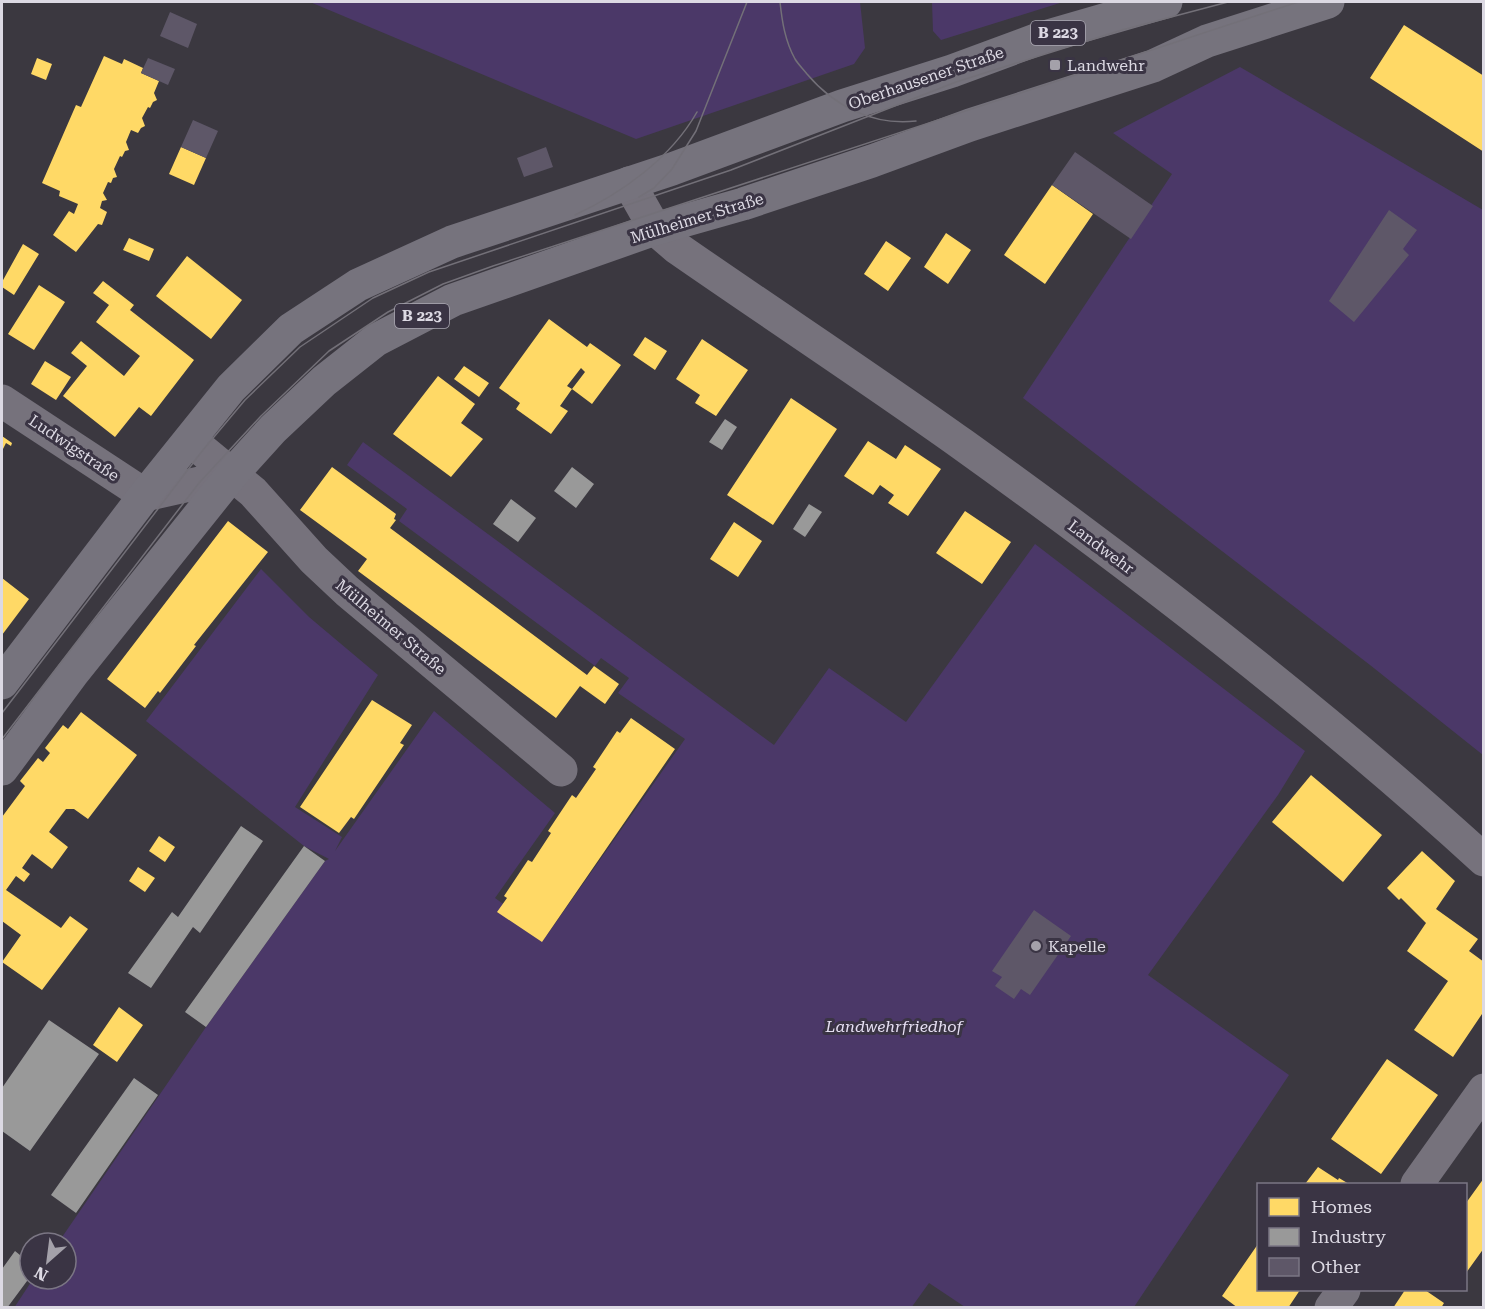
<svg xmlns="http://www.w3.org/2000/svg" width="1485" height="1309" viewBox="0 0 1485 1309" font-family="'Roboto Serif',serif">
	<rect width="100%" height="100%" fill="#3b3840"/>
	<path fill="#4b3868" d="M 310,2 L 860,2 L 865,48 L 854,64 L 636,139 Z
		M 932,2 L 1063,2 L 941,40 L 933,31 Z
		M 1240,67 L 1483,210 L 1483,755 L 1370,665 L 1023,398 L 1172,174 L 1113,133 Z
		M 363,442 L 774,745 L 829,668 L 906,722 L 1035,544 L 1305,751 L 1278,795 L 1148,975 L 1289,1075 L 1134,1307 L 965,1307 L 929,1283 L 911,1308 L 14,1308 L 33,1279 L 66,1279 L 66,1243 L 58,1243 L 206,1027 L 325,861 L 329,859 L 304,846 L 146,721 L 261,569 L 309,617 L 378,675 L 295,807 L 342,837 L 335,851 L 434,711 L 555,813 L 495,898 L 547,935 L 685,739 L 618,693 L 629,678 L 601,658 L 595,666 L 399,521 L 407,509 L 347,465 Z"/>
	<path fill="#ffd966" d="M 1404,25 L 1484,76 L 1484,152 L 1370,78 Z
		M 104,56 L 122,64 L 124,59 L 143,68 L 141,73 L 159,81 L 154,93 L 157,100 L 153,102 L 150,108 L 148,107 L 142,118 L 145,126 L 141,128 L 138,133 L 131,130 L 126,142 L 129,150 L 125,151 L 122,157 L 120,156 L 114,169 L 117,177 L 113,178 L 111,183 L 108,182 L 103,193 L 107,200 L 102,201 L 100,208 L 107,212 L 102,225 L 98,224 L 76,252 L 53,235 L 69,211 L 74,214 L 78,204 L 59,196 L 60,191 L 42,183 L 76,105 L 81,107 Z
		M 37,58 L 52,64 L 46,80 L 31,74 Z
		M 181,147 L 206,158 L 194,185 L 169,174 Z
		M 1052,185 L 1093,214 L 1045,284 L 1004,255 Z
		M 946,233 L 971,250 L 948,284 L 924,267 Z
		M 129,238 L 154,249 L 149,261 L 123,250 Z
		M 886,241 L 911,258 L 888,291 L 864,274 Z
		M 23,244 L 39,254 L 14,295 L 2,287 L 2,282 Z
		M 187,256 L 242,300 L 211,339 L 156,296 Z
		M 103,281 L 134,305 L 130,310 L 194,360 L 151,416 L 139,407 L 115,437 L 63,396 L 87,366 L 71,353 L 81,341 L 124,376 L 140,356 L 96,322 L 109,305 L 93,293 Z
		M 39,285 L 65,302 L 34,350 L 8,334 Z
		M 549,319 L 587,347 L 590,343 L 621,365 L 592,404 L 572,389 L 585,372 L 581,368 L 567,386 L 572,389 L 560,406 L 568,411 L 551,434 L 516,409 L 520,403 L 499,388 Z
		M 645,337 L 667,351 L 655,370 L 633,355 Z
		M 702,339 L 748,370 L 716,416 L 695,403 L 700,395 L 676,379 Z
		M 45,361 L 71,377 L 56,400 L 31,384 Z
		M 464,366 L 489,383 L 479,397 L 454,379 Z
		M 438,376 L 475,404 L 461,423 L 483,439 L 451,477 L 393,434 Z
		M 791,398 L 837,429 L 773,525 L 727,495 Z
		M 2,436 L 12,443 L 11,446 L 6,443 L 2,451 Z
		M 868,441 L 896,459 L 905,445 L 941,469 L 908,516 L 888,503 L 894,495 L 880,485 L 873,495 L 844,476 Z
		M 332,467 L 396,514 L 394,519 L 396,520 L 390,528 L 587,675 L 594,666 L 619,684 L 605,704 L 580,686 L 556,718 L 358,571 L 367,559 L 300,510 Z
		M 965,511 L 1011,542 L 982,584 L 936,553 Z
		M 228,521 L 268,552 L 194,645 L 196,646 L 160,693 L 158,691 L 145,708 L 107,679 Z
		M 734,522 L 762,541 L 738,577 L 710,559 Z
		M 2,578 L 29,599 L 2,635 Z
		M 372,700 L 412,725 L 400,743 L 404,745 L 354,819 L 351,817 L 339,833 L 300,807 Z
		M 81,712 L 137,755 L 88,819 L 74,809 L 66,809 L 51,829 L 49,832 L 68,847 L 52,869 L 32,854 L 22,868 L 30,874 L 24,882 L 16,876 L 6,890 L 61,928 L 70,916 L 88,929 L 42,990 L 2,962 L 21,935 L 2,921 L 2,817 L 25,786 L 20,781 L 38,758 L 43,762 L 50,753 L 45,748 L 63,725 L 68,729 Z
		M 631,718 L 675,749 L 542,942 L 497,912 L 507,898 L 504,896 L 528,860 L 532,862 L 551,833 L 548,831 L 572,795 L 576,798 L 596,769 L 593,767 L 617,731 L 620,733 Z
		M 1311,775 L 1382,835 L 1343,882 L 1272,822 Z
		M 159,836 L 175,847 L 165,862 L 149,851 Z
		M 1422,851 L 1455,881 L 1436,909 L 1478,939 L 1469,951 L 1484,962 L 1484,1011 L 1453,1057 L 1414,1030 L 1448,981 L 1407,951 L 1426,923 L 1401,898 L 1399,900 L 1387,888 Z
		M 138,867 L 155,878 L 145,892 L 129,881 Z
		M 119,1007 L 143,1025 L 117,1062 L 93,1045 Z
		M 1387,1059 L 1438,1095 L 1381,1174 L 1331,1139 Z
		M 1318,1167 L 1338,1180 L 1339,1178 L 1349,1184 L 1305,1184 Z
		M 1484,1178 L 1484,1248 L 1466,1273 L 1466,1203 Z
		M 1258,1244 L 1258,1290 L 1300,1290 L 1288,1308 L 1238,1308 L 1222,1296 Z
		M 1405,1290 L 1425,1290 L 1444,1303 L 1441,1308 L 1393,1308 Z"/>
	<path fill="#999" d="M 725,419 L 737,427 L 722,450 L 709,442 Z
		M 572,467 L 594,484 L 576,508 L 554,491 Z
		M 511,499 L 536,518 L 518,542 L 493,524 Z
		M 809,504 L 822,512 L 805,537 L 793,529 Z
		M 241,826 L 263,841 L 200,933 L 193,927 L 151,988 L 128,973 L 172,912 L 178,917 Z
		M 304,846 L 325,861 L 206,1027 L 185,1012 Z
		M 49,1020 L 99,1054 L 30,1151 L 2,1131 L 2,1088 Z
		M 134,1078 L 158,1095 L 76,1213 L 51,1195 Z
		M 15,1251 L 30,1263 L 30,1277 L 7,1308 L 4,1308 L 2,1306 L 2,1269 Z"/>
	<path fill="#5e5768" d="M 170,12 L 197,24 L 188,48 L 160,36 Z
		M 148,58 L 175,69 L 168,85 L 141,73 Z
		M 193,120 L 218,131 L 206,158 L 181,147 Z
		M 546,147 L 553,167 L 524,177 L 517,158 Z
		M 1075,152 L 1153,206 L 1131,239 L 1052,185 Z
		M 1389,210 L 1417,230 L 1403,249 L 1409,255 L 1354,322 L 1329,301 Z
		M 1034,910 L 1071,936 L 1030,995 L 1021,989 L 1014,999 L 995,986 L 1002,977 L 992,971 Z"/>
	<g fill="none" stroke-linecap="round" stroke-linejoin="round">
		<path stroke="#76727c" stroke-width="33" d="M 629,183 L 655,229 L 677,248 C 772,314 868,377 962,444 C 1142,573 1320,710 1484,860
			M 2,401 L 145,495 L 199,483 L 233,473
			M 190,440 L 253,492 L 314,560 L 347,591 L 561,770
			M 1417,1184 L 1484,1090
			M 1331,1308 L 1344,1290"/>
		<path stroke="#76737d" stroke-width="33" d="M 2,683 L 145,495 L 231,388 L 291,329 L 358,285 L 452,242 L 672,169 L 842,106 L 952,71 L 1041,38 L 1166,2
			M 2,769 L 73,673 L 233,473 L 273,429 L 324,381 L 376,340 L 453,300 L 655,229 L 743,204 L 872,161 L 970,125 L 1153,66 L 1207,41 L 1328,2"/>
		<path stroke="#737078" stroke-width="1.5" d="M 780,2 C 782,21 785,41 795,59 C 798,64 803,69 807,74 C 834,106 873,126 916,121
			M 639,197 L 654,188 L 672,169 L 696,131 L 747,2
			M 575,215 C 622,193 671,158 697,112
			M 2,713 L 203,450 L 245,400 L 300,347 L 373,298 L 429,272 L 731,170 L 956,82 L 1122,30 L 1228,2
			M 2,739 L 199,483 L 261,416 L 329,351 L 388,312 L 443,284 L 493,266 L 1298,2"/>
	</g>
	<g fill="#a4a1aa" stroke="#3a3444" stroke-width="2">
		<rect x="1049" y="59" width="12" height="12" rx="3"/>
		<circle cx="1036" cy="946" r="6"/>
	</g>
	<g text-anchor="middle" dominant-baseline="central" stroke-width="6" stroke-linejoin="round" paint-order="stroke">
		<g fill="#3a3444" stroke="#aba8b3" stroke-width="1.5">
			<rect x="1031" y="21" width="54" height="24" rx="4.5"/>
			<rect x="395" y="304" width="54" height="24" rx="4.5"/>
		</g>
		<g font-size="15" font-weight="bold" fill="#dcd9e3">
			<text x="1058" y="33">B 223</text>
			<text x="422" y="316">B 223</text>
		</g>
		<g font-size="16" fill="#dcd9e3" stroke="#3a3444" text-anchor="start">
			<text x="1067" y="65">Landwehr</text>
			<text x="1048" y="946">Kapelle</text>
		</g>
		<g font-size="16" fill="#dcd9e3" stroke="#3a3444">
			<text transform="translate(926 78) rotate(-19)">Oberhausener Straße</text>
			<text transform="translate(697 218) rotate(-17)">Mülheimer Straße</text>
			<text transform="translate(74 448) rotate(34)">Ludwigstraße</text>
			<text transform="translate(1101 547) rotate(37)">Landwehr</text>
			<text transform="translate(391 627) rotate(40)">Mülheimer Straße</text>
		</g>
		<g font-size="16" font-style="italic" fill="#e6dff3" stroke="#3a3444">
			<text x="894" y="1026">Landwehrfriedhof</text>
		</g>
	</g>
	<rect width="1485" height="1309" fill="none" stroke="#dcd9e3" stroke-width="6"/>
	<rect x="1257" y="1183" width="210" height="108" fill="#3a3444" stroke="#7b7684" stroke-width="1.5"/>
	<rect x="1269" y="1198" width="30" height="18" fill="#ffd966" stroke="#7b7684" stroke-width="1.5"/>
	<text x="1311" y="1213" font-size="18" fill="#dcd9e3">Homes</text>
	<rect x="1269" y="1228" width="30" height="18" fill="#999999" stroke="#7b7684" stroke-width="1.5"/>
	<text x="1311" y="1243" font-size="18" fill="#dcd9e3">Industry</text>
	<rect x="1269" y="1258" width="30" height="18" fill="#5e5768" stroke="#7b7684" stroke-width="1.5"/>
	<text x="1311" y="1273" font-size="18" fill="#dcd9e3">Other</text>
	<g transform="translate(48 1261) rotate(208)"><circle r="28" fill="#3a3444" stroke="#7b7684" stroke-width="1.5"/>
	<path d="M0-4.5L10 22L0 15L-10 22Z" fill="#a4a1aa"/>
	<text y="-9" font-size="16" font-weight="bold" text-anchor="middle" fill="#dcd9e3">N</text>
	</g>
</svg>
